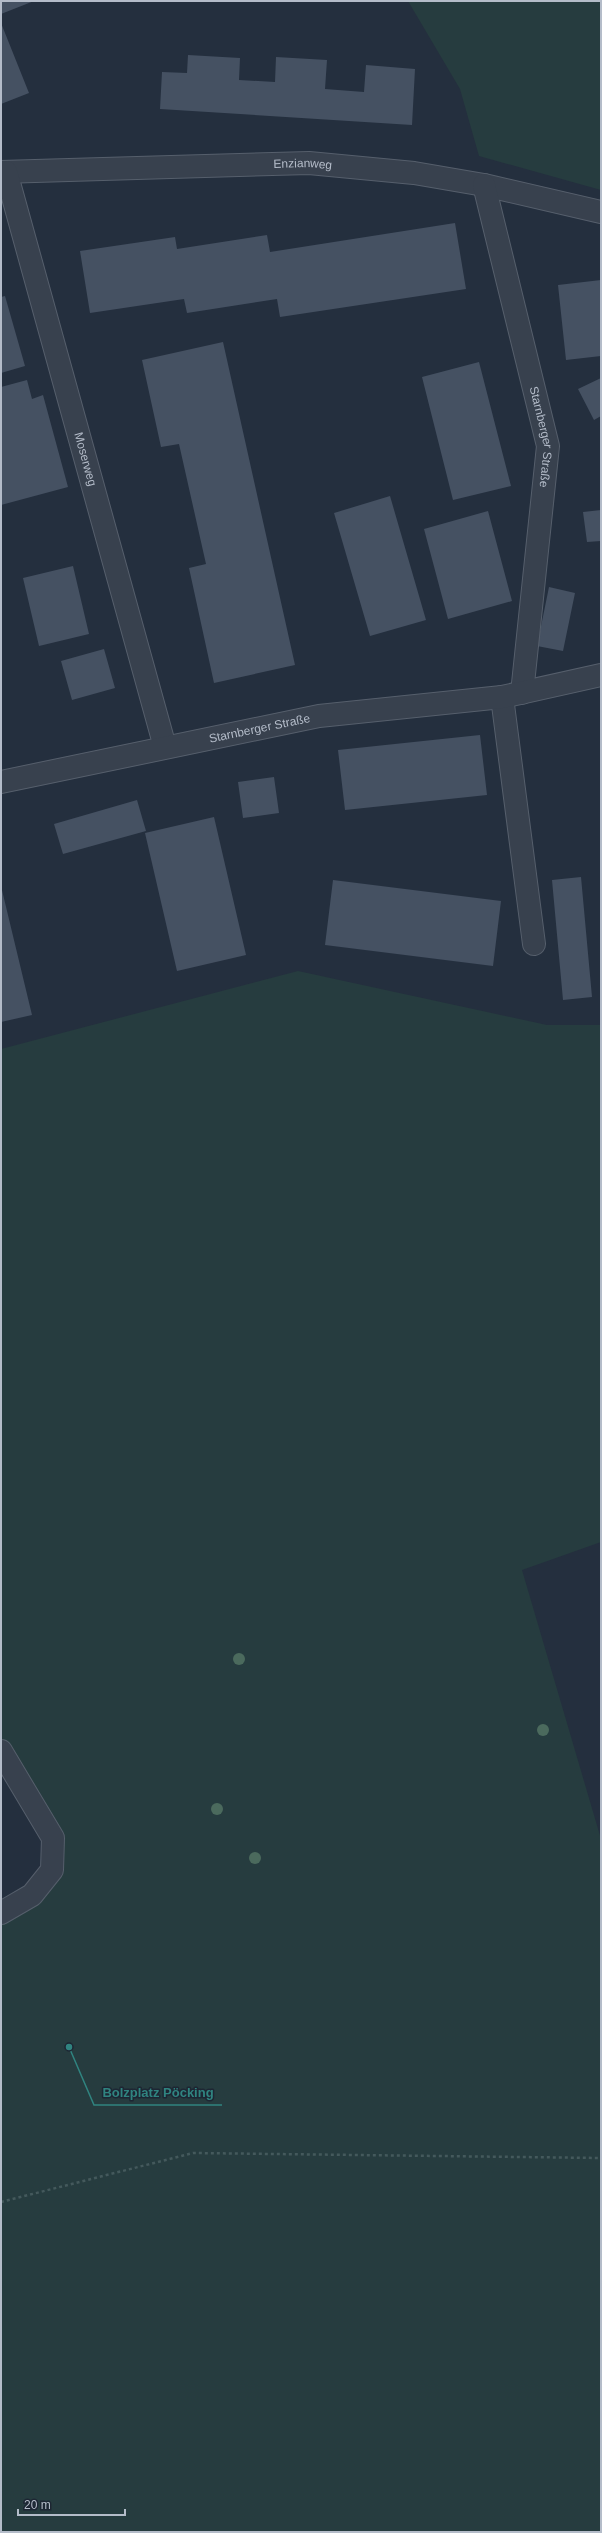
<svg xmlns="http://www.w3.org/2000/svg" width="602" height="2533" viewBox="0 0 602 2533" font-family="Arial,sans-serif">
	<rect width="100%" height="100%" fill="#242f3e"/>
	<path fill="#263c3f" d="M 408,1 L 601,1 L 601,190 L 479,156 L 460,89 Z
		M 298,971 L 547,1025 L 601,1025 L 601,1542 L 522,1570 L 601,1839 L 601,2532 L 1,2532 L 1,1922 L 36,1901 L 58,1836 L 1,1738 L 1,1049 Z"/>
	<path fill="#455162" d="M 1,1 L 34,1 L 1,14 Z
		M 1,23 L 29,93 L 1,104 Z
		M 188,55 L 240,58 L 239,80 L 275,82 L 276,57 L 327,60 L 325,89 L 364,92 L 366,65 L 415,69 L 412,125 L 160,109 L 162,72 L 187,73 Z
		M 455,223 L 466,289 L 280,317 L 277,299 L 187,313 L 184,299 L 90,313 L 80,251 L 175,237 L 177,249 L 267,235 L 270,252 Z
		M 601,280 L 601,356 L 566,360 L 558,285 Z
		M 5,296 L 25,366 L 1,373 L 1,297 Z
		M 223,342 L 295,665 L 214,683 L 189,568 L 206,564 L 179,444 L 161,447 L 142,360 Z
		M 479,362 L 511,486 L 453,500 L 422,377 Z
		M 601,378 L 601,416 L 594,420 L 578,389 Z
		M 27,380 L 32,399 L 43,395 L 68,487 L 1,505 L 1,387 Z
		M 390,496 L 426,620 L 370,636 L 334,513 Z
		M 601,510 L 601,541 L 587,542 L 583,512 Z
		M 488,511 L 512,601 L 448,619 L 424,529 Z
		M 73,566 L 89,634 L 39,646 L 23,578 Z
		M 549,587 L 575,593 L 563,651 L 537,646 Z
		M 104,649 L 115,688 L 72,700 L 61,661 Z
		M 480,735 L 487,795 L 345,810 L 338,750 Z
		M 274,777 L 279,813 L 243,818 L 238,782 Z
		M 137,800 L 146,831 L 63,854 L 54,824 Z
		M 214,817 L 246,955 L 177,971 L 145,833 Z
		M 581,877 L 592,997 L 563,1000 L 552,880 Z
		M 333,880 L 501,901 L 493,966 L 325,945 Z
		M 1,886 L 32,1015 L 1,1022 Z"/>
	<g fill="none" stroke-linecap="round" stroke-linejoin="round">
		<g stroke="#565f6c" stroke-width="24">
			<g id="minor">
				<path id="s1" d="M 1,172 L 309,163 L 414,173 L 484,185 L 601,212"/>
				<path id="s2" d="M 6,172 L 165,747"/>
				<path id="s3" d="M 484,185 L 548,446 L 522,693"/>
				<path d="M 502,697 L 534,944"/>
				<path id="s4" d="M 1,782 L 319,716 L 502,697 L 601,675"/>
				<path d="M 1,1751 L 53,1838 L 52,1870 L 32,1895 L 1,1913"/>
			</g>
		</g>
		<path stroke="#44595c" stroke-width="2.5" stroke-dasharray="3 3" stroke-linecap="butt" d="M 1,2202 L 193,2153 L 601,2158"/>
		<use href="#minor" stroke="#38414e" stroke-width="22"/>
	</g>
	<g fill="#4b6a5d">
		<circle cx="239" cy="1659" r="6"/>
		<circle cx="543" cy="1730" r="6"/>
		<circle cx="217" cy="1809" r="6"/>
		<circle cx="255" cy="1858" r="6"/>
	</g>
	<g text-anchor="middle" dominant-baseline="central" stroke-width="3" stroke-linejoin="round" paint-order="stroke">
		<g font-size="12" fill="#b4bcc9" stroke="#1d2633">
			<text stroke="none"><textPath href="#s1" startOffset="302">Enzianweg</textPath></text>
			<text stroke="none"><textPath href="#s3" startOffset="259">Starnberger Straße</textPath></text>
			<text stroke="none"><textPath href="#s2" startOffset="298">Moserweg</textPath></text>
			<text stroke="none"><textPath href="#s4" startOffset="264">Starnberger Straße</textPath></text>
		</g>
	</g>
	<path fill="none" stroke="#308480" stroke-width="1.5" d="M69 2047L94 2105H222"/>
	<circle fill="#308480" stroke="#1d2633" stroke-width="1.5" cx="69" cy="2047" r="4"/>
	<g font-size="13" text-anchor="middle" font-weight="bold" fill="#308480" stroke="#1d2633" stroke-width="3" stroke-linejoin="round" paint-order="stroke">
		<text x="158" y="2097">Bolzplatz Pöcking</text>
	</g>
	<rect width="602" height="2533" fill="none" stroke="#b4bcc9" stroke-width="4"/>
	<path d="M18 2509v6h107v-6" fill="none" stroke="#b4bcc9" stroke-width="2"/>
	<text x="24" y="2509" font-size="12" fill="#b4bcc9" stroke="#1d2633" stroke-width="3" paint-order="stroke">20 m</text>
</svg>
